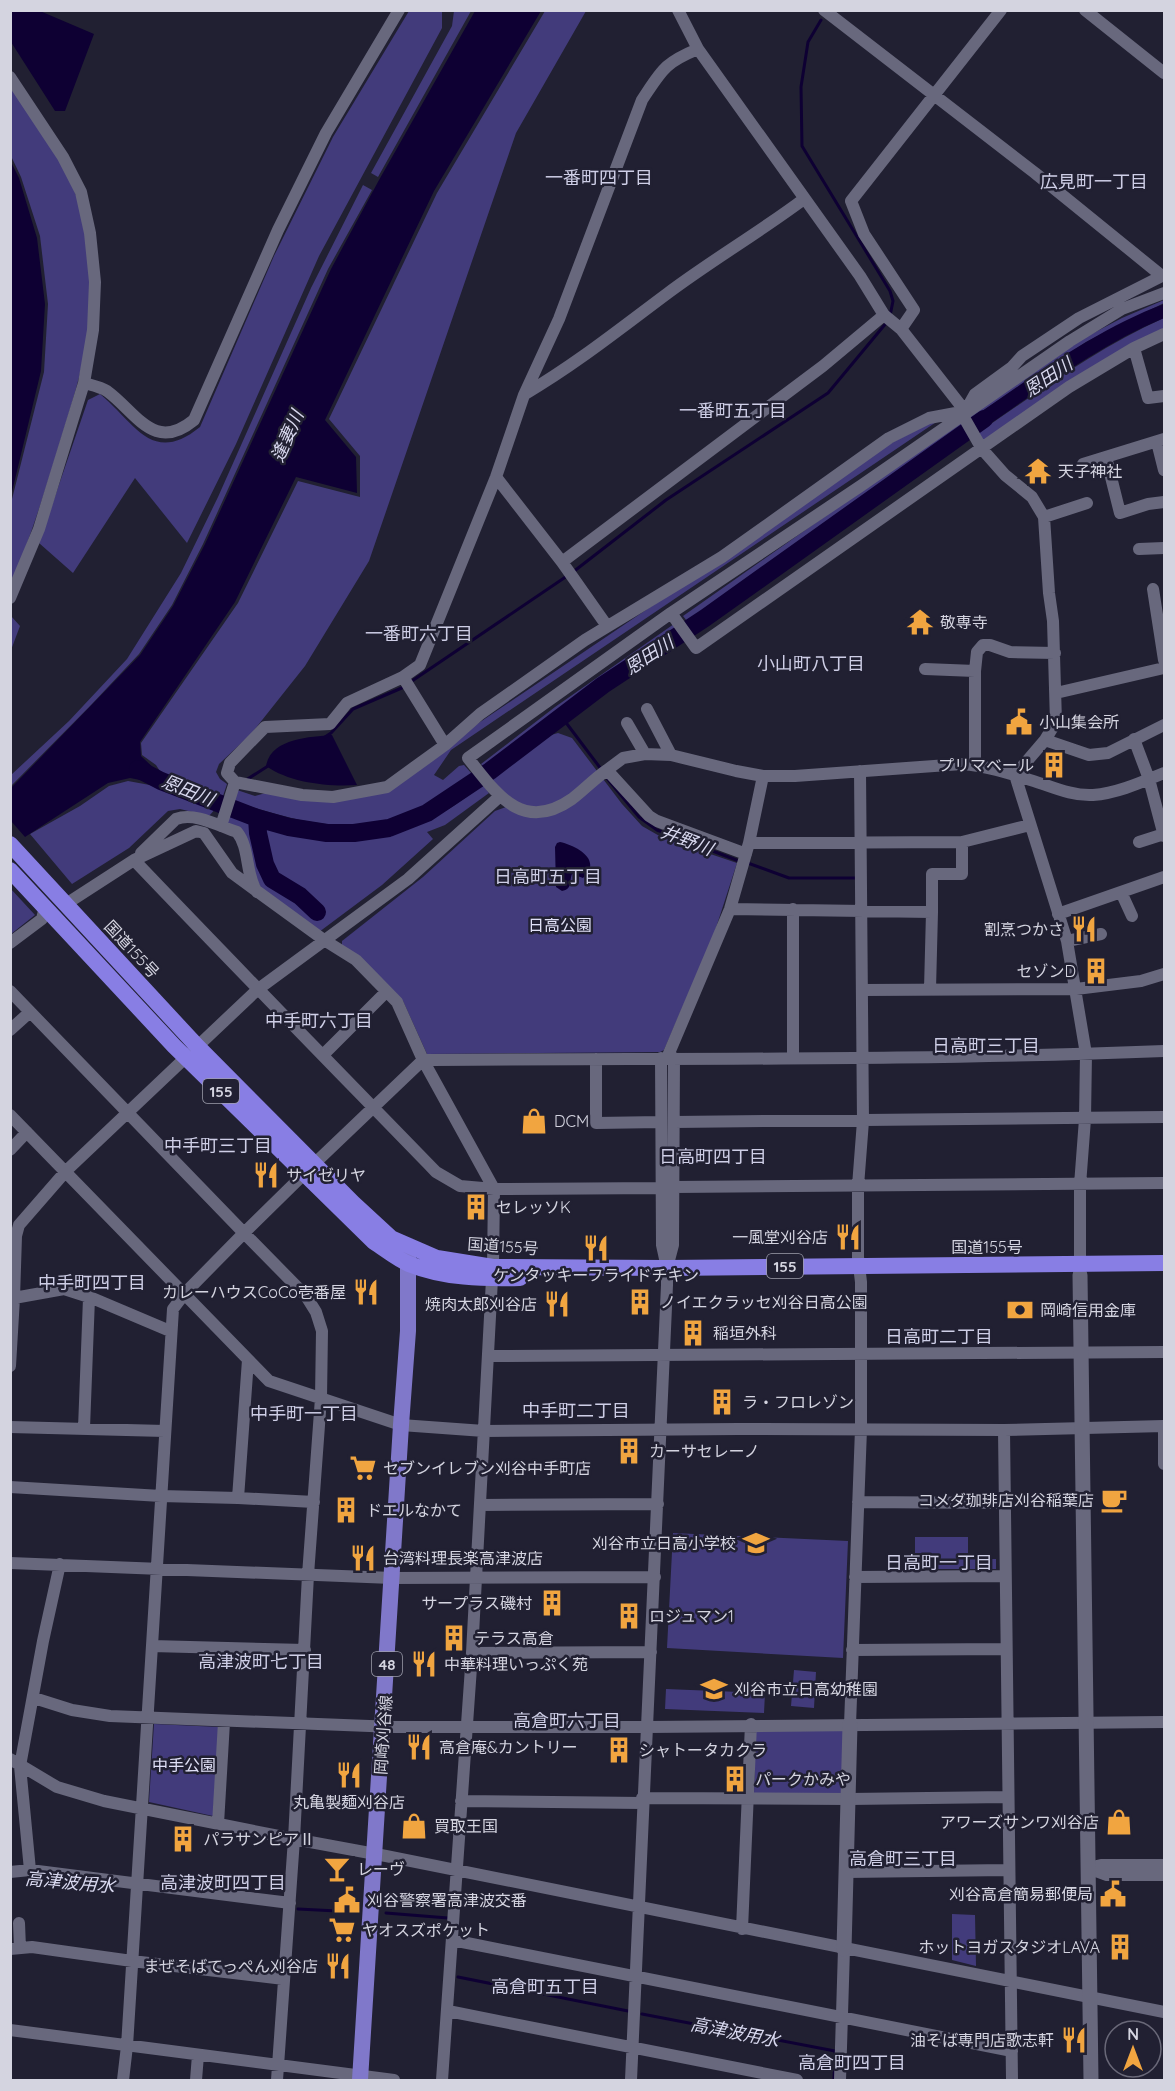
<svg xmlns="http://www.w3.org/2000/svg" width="1175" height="2091" viewBox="0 0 1175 2091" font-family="Quicksand,'Noto Sans JP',sans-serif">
	<rect width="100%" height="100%" fill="#212032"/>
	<path fill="#423b7b" d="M 409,11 L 442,11 L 442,28 L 319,256 L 236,444 L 187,543 L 135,478 L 73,573 L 39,543 L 88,400 L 100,394 C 135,423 152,466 200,427 L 274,256 L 333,137 Z
		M 454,11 L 471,11 L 378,177 L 371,173 L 452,26 Z
		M 545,11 L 586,11 L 516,133 L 369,561 L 305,666 L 251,734 L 219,764 L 216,772 L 220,779 L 227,784 L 222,799 L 165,779 L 156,765 L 142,755 L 141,743 L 238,603 L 298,481 L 360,497 L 360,456 L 329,419 L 437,193 Z
		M 11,84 C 38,126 72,170 84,220 C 92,256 92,315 85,351 C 78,386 67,419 57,452 C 43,498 29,541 11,585 L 11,503 L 44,372 L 48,304 L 40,236 L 21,177 L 11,156 Z
		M 363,185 L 372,190 L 328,269 L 203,544 L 172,605 L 139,654 L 91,705 L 11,786 L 11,775 L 69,721 L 127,659 L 181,573 L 218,497 L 311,288 Z
		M 1164,300 L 1164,303 L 1086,342 L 969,420 L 967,417 L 1084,338 L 1122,318 Z
		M 1164,318 L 1164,332 L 984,444 L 978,433 C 1038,392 1097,348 1164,318 Z
		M 951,412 L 451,750 L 434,775 L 443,780 L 459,766 L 464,765 L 472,774 C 452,788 432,803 409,813 C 351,838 290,820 234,801 L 237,790 L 255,796 L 269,792 L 303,798 L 388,789 L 455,739 L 745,543 L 887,445 Z
		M 962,420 L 964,423 L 687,621 L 683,616 Z
		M 11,616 L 20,626 L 11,650 Z
		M 674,624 L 677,629 L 558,712 L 485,769 L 481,764 L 555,707 Z
		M 558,733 L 572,738 L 622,804 L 642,826 L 663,838 L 737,863 L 713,937 L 664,1050 L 660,1052 L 427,1054 L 403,1001 L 358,956 L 342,948 L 342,941 L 423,877 L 495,811 L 506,807 L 489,779 L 551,735 Z
		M 128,781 L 166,788 L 217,807 L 209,816 L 180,809 L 168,811 L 129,848 L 72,884 L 30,834 L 80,806 L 109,786 Z
		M 483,785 L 489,793 L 445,825 L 427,832 L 433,839 L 382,885 L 319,932 L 263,893 L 250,864 L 226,824 L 229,815 L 246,820 L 252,828 L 263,875 L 272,887 L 318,919 L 323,912 L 277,878 L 268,863 L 261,825 C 273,829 285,833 297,836 C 347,847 401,837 445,811 C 458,804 470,794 483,785 Z
		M 10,888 L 35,915 L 11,934 L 10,934 Z
		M 673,1533 L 848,1541 L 843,1658 L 667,1648 Z
		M 915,1537 L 968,1537 L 968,1559 L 996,1559 L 996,1569 L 915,1569 Z
		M 794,1670 L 816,1672 L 814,1708 L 791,1706 Z
		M 666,1689 L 765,1693 L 764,1713 L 665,1709 Z
		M 154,1724 L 219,1727 L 213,1816 L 149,1802 Z
		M 756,1731 L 845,1731 L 843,1794 L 754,1793 Z
		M 952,1914 L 975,1915 L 976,1966 L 952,1960 Z"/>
	<path fill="#0e0033" d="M 10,11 L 40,11 L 94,34 L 65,111 L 55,111 L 11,42 Z
		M 475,11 L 541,11 L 434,191 L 325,420 L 356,457 L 357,493 L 296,477 L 235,602 L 140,742 L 141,756 L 161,775 L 155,783 L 130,778 L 108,783 L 25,837 L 11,821 L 11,788 L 140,655 L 173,606 L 205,544 L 331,269 L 379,180 Z
		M 11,162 L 19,178 L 37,238 L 45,304 L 41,371 L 11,496 Z
		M 1164,304 L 1164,318 C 1097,346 1038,391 977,433 L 969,420 C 1031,378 1094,330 1164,304 Z
		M 332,735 L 357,785 C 329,787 290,783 266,766 C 271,738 310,737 332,735 Z
		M 560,842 C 577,846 603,860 583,878 L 572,874 C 569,881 573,889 562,891 L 556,887 L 555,847 L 557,843 Z"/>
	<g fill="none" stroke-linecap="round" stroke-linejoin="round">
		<path stroke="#0e0033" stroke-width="3" d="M 821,20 L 808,42 L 801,87 L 802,146 L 890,291 L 893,301 L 890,316
			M 573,572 L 666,500 L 828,393 L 887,322
			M 409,683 L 567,576
			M 561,716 L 601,769
			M 325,737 L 331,733 L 353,709 L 404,687
			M 606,777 L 639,817 L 657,830 L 739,861
			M 246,780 L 268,766
			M 220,804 L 225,798
			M 745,862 L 789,878 L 859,878
			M 298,1909 L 357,1912
			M 386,1913 L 448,1918
			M 458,1977 L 628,2011
			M 642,2014 L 835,2051 L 834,2079"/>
		<path stroke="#0e0033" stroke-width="18" d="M 138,769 L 161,781 L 257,818 L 289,827 L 327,833 L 354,833 L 389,828 L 427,813 L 490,771 L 603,685 L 705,618 L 984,419
			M 257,818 L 258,833 L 265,864 L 272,879 L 300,896 L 317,912"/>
		<path stroke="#68687d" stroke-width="12" d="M 678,10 L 698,49 L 860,276 L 884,315 L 901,329 L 965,411
			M 824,10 L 1035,173 L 1162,276 L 1164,276
			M 1085,10 L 1164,73
			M 10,77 L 63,157 L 81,192 L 90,233 L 95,282 L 93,330 L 84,383 L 39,529 L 10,598
			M 901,329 L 914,310 L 864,234 L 851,201 L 1001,10
			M 1134,348 L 1148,398 L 1164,396
			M 84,383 C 91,385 101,387 107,391 C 137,413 154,453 194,420 L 278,230 L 326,133 L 399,10
			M 525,394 C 576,364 621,328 668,293 C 712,260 760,232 804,199
			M 966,410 L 975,394 L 1012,367 L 1022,356 L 1079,318 L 1164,275
			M 962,414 L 982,449 L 1005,475 L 1032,497 L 1044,517 L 1049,593 L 1053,621 L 1056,722 L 1045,740 L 1015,775
			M 1157,442 L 1164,470
			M 1106,457 L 1120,513 L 1148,504 L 1164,502
			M 1083,464 L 1164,439
			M 496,477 L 562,562 L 607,626
			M 1044,517 L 1087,503
			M 1139,549 L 1164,548
			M 562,562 L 823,366 L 884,315
			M 1153,589 L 1164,660
			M 671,613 L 696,648 L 1069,387 L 1134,348 L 1164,334
			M 925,669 L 975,671 L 975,765
			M 975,671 L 977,652 L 983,645 L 990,645 L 1010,652 L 1055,653
			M 403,677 L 420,665 L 496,477 L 524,395 L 559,319 L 642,100 C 662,70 664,63 698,49
			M 1056,693 L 1164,668
			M 647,709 L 671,755
			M 627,723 L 645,754
			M 1134,739 L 1149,779 L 1164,836
			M 1045,740 L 1089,755 L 1108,753 L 1164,725
			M 445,745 L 403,677 L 347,703 L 330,724 L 265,727 L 230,763 L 227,773 L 235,782 L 302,795 L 333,797 L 387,787 L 445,745 L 480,714 L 585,640 L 722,557 L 889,438 L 929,418 L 961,412
			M 607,770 L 623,758 L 645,754 L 671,755 L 736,771 L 763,776
			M 1015,775 L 1067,941 L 1086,1054 L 1085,1119 L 1080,1185 L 1080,1271
			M 221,826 L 235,782
			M 1139,842 L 1164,834
			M 749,843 L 962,842 L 1030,825
			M 141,853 L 176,819 C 195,812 219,826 237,832 C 250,848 245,874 257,892
			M 746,854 L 657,821 L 649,816 L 607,770 C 594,779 584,790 572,799 C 522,834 496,793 468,758 L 671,613 L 862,485 L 1070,341 L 1122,309 L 1164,293
			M 134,860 C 234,965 335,1068 436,1172 L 460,1186 L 494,1189 L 662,1188
			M 1121,892 L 1132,916
			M 66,904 L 134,860 L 196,831 L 204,833 L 232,873 L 324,940 L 356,960 L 397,1002 L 423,1060 L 494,1189 L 493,1267
			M 730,909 L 932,912 L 930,989
			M 793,909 L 793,1058
			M 932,912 L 932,874 L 962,874 L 962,842
			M 1058,914 L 1164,877
			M 1067,941 L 1101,934
			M 10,943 L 42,919 L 45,907
			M 862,990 L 1076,989 L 1141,981 L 1164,974
			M 10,991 L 244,1233 L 185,1293 L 173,1309 L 127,2046 L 123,2080
			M 10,1030 L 30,1012
			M 323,1055 L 386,992
			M 667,1058 L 730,909 L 749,843 L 763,776 L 795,776 L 962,764 C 990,766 1017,776 1043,784 C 1060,790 1076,796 1093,795 C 1118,793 1142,782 1164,773
			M 596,1059 L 596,1123 L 661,1122
			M 10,1115 L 269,1381 L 401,1425 L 484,1431 L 739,1429 L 1004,1430 L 1164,1426
			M 674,1122 L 1164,1117
			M 10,1150 L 27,1132
			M 314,1164 L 423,1060 C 670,1058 918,1061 1164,1051
			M 674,1187 L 1164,1183
			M 668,1264 L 673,1245 L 674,1058
			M 170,1331 L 92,1298 L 64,1289 L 14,1298 L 16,1236 L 19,1225 L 66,1171 L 257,990 L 408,879 L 499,797
			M 489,1356 L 1164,1352
			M 10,1366 L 14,1298
			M 1164,1426 L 1164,1464
			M 10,1427 L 165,1431
			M 84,1428 L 89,1298
			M 1004,1430 L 1012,2080
			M 10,1487 L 161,1496 L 238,1498 L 314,1502
			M 238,1498 L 248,1360
			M 858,1502 L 1004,1503
			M 481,1505 L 658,1504
			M 10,1563 L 392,1578 L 655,1577
			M 60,1564 L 43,1641 L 20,1766 L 30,1870 L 290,1903
			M 855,1577 L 1005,1576
			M 152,1646 L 305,1650
			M 852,1650 L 1006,1649
			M 472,1653 L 651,1652
			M 34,1698 L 72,1710 L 110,1716 L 395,1727 L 648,1727 L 1164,1722
			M 850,1725 L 861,1429 L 861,1282 L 858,1257 L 858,1186 L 863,1121 L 860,771
			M 10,1759 L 57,1787 L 104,1801 L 294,1839 L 308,1575 L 321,1398 L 322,1331 L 316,1312 L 306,1296 L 244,1233 L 304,1174
			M 642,1798 L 849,1799 L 1007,1797
			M 461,1801 L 642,1803
			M 218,1824 L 224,1722
			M 1088,1868 L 1107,1875 L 1164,1875
			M 1089,1868 L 1101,1865 L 1164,1865
			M 10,1872 L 30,1870
			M 846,1872 L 1008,1870
			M 19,1923 L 20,1948
			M 742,1929 L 751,1724
			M 452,1940 L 1012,2051
			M 10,1949 L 32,1947 L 132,1961 L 284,1979
			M 448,2011 L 797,2080
			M 10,2030 L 394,2080
			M 196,2080 L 198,2055
			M 277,2080 L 294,1839 L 386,1856 L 1164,2012
			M 442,2080 L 472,1653 L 492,1279
			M 631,2080 L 667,1285 L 667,1268 L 662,1245 L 661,1058
			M 840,2080 L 844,1949"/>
		<path stroke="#68687d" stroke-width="15" d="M 1080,1275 L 1091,2080
			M 844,1949 L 850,1725"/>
		<path stroke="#8078ca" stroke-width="16" d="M 360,2080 L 401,1425 L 408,1331 L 408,1250"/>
		<path stroke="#887ee4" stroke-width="16" d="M 10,844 L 197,1046 L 353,1203 L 391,1238 L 437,1258 L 493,1267 L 667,1268 L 1164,1263
			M 10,870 L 174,1046 L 374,1242 C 385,1249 397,1259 409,1264 C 444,1278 483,1279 520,1278"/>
	</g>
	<defs>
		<g id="temple-bare" transform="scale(2.07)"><path d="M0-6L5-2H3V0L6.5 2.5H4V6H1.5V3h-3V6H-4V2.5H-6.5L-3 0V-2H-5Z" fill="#f1a540" stroke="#212032" stroke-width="2.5" paint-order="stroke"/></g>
		<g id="civic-bare" transform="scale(2.07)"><path d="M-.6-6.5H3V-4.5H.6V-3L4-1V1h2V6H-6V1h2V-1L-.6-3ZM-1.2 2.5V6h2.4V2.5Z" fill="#f1a540" stroke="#212032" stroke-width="2.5" paint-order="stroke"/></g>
		<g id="building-bare" transform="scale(2.07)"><path d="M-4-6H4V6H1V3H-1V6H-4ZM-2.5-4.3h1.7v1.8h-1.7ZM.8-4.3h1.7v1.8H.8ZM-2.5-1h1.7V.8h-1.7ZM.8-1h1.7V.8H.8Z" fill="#f1a540" stroke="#212032" stroke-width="2.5" paint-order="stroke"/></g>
		<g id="restaurant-bare" transform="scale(2.07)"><path d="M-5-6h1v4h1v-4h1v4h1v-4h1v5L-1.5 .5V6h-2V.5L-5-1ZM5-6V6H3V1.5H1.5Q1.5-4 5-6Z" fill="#f1a540" stroke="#212032" stroke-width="2.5" paint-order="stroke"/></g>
		<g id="shop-bare" transform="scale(2.07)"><path d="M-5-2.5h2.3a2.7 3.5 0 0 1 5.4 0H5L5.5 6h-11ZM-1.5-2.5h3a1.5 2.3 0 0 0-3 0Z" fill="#f1a540" stroke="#212032" stroke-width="2.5" paint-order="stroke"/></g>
		<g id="bank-bare" transform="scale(2.07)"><path d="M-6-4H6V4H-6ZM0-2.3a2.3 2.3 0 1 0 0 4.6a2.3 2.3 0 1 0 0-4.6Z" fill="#f1a540" stroke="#212032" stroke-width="2.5" paint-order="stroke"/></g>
		<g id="supermarket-bare" transform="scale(2.07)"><path d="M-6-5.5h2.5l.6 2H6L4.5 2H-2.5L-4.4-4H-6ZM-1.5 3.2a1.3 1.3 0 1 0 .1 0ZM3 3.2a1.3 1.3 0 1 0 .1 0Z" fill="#f1a540" stroke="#212032" stroke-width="2.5" paint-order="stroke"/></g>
		<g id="cafe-bare" transform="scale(2.07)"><path d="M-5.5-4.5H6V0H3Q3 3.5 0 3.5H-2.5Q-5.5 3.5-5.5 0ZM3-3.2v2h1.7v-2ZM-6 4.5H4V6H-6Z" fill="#f1a540" stroke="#212032" stroke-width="2.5" paint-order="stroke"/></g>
		<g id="school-bare" transform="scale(2.07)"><path d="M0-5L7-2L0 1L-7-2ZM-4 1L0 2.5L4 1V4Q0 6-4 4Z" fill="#f1a540" stroke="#212032" stroke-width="2.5" paint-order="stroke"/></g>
		<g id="bar-bare" transform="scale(2.07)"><path d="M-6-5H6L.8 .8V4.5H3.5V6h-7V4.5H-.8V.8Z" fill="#f1a540" stroke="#212032" stroke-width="2.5" paint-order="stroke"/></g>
	</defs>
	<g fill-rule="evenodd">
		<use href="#temple-bare" x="1038" y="471"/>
		<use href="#temple-bare" x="920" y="622"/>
		<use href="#civic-bare" x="1019" y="722"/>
		<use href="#building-bare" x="1054" y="765"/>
		<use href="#restaurant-bare" x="1084" y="929"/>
		<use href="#building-bare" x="1096" y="971"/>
		<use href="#shop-bare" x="534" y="1121"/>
		<use href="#restaurant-bare" x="266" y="1175"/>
		<use href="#building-bare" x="476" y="1207"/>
		<use href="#restaurant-bare" x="848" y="1237"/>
		<use href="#restaurant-bare" x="596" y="1248"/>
		<use href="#restaurant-bare" x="366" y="1292"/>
		<use href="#building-bare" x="640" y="1302"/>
		<use href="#restaurant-bare" x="557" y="1304"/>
		<use href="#bank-bare" x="1020" y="1310"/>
		<use href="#building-bare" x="693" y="1333"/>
		<use href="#building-bare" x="722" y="1402"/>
		<use href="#building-bare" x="629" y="1451"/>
		<use href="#supermarket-bare" x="363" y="1468"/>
		<use href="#cafe-bare" x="1114" y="1500"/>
		<use href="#building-bare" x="346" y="1510"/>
		<use href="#school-bare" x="756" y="1543"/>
		<use href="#restaurant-bare" x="363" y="1558"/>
		<use href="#building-bare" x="552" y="1603"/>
		<use href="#building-bare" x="629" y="1616"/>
		<use href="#building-bare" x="454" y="1638"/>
		<use href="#restaurant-bare" x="424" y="1664"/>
		<use href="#school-bare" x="714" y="1689"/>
		<use href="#restaurant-bare" x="419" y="1747"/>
		<use href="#building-bare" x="619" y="1750"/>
		<use href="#restaurant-bare" x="349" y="1775"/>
		<use href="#building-bare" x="735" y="1779"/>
		<use href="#shop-bare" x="1119" y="1822"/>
		<use href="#shop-bare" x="414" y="1826"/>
		<use href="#building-bare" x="183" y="1839"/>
		<use href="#bar-bare" x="337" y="1869"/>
		<use href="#civic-bare" x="1113" y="1894"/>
		<use href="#civic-bare" x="347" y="1900"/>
		<use href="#supermarket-bare" x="342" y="1930"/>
		<use href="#building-bare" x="1120" y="1947"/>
		<use href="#restaurant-bare" x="338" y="1966"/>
		<use href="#restaurant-bare" x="1074" y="2040"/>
	</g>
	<g text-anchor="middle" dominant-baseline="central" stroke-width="5" stroke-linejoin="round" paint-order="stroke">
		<g fill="#212032" stroke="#9e9eac" stroke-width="1.5">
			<rect x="203" y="1079" width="36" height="24" rx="4.5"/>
			<rect x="767" y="1254" width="36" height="24" rx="4.5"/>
			<rect x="372" y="1652" width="30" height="24" rx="4.5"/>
		</g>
		<g font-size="15" font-weight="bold" fill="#d4d4e0">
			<text x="221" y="1091">155</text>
			<text x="785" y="1266">155</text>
			<text x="387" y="1664">48</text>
		</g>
		<g font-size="16" fill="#d4d4e0" stroke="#212032" text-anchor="start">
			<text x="1058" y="471">天子神社</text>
			<text x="940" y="622">敬専寺</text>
			<text x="1039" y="722">小山集会所</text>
			<text x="1034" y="765" text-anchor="end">プリマベール</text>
			<text x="1064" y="929" text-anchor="end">割烹つかさ</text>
			<text x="1076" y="971" text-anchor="end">セゾンD</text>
			<text x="554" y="1121">DCM</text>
			<text x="286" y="1175">サイゼリヤ</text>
			<text x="496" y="1207">セレッソK</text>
			<text x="828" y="1237" text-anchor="end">一風堂刈谷店</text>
			<text x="596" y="1275" text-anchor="middle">ケンタッキーフライドチキン</text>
			<text x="346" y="1292" text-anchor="end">カレーハウスCoCo壱番屋</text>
			<text x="660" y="1302">ノイエクラッセ刈谷日高公園</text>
			<text x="537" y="1304" text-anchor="end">焼肉太郎刈谷店</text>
			<text x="1040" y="1310">岡崎信用金庫</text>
			<text x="713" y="1333">稲垣外科</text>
			<text x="742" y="1402">ラ・フロレゾン</text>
			<text x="649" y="1451">カーサセレーノ</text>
			<text x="383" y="1468">セブンイレブン刈谷中手町店</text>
			<text x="1094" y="1500" text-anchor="end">コメダ珈琲店刈谷稲葉店</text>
			<text x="366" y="1510">ドエルなかて</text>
			<text x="736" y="1543" text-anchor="end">刈谷市立日高小学校</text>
			<text x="383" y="1558">台湾料理長楽高津波店</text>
			<text x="532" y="1603" text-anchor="end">サープラス磯村</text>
			<text x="649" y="1616">ロジュマン1</text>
			<text x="474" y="1638">テラス高倉</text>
			<text x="444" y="1664">中華料理いっぷく苑</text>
			<text x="734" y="1689">刈谷市立日高幼稚園</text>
			<text x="439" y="1747">高倉庵&amp;カントリー</text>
			<text x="639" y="1750">シャトータカクラ</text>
			<text x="755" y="1779">パークかみや</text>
			<text x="349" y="1802" text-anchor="middle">丸亀製麺刈谷店</text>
			<text x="1099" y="1822" text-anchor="end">アワーズサンワ刈谷店</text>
			<text x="434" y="1826">買取王国</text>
			<text x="203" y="1839">パラサンピアⅡ</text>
			<text x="357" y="1869">レーヴ</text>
			<text x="1093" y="1894" text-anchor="end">刈谷高倉簡易郵便局</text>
			<text x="367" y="1900">刈谷警察署高津波交番</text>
			<text x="362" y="1930">ヤオスズポケット</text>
			<text x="1100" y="1947" text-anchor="end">ホットヨガスタジオLAVA</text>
			<text x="318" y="1966" text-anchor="end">まぜそばてっぺん刈谷店</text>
			<text x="1054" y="2040" text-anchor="end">油そば専門店歌志軒</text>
		</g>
		<g font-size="16" fill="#e0e0f7" stroke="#212032">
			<text x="560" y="925">日高公園</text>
			<text x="184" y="1765">中手公園</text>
		</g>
		<g font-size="16" fill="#d4d4e0" stroke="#212032">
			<text transform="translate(132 949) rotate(47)">国道155号</text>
			<text transform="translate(503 1246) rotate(4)">国道155号</text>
			<text x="987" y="1247">国道155号</text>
			<text transform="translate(383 1735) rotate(-86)">岡崎刈谷線</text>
		</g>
		<g font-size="18" fill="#cecee6" stroke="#212032">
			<text x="599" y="177">一番町四丁目</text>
			<text x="1094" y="181">広見町一丁目</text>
			<text x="733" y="410">一番町五丁目</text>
			<text x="419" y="633">一番町六丁目</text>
			<text x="811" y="663">小山町八丁目</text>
			<text x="548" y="876">日高町五丁目</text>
			<text x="319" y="1020">中手町六丁目</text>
			<text x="986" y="1045">日高町三丁目</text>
			<text x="218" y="1145">中手町三丁目</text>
			<text x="713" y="1156">日高町四丁目</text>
			<text x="92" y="1282">中手町四丁目</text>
			<text x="939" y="1336">日高町二丁目</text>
			<text x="576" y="1410">中手町二丁目</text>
			<text x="304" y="1413">中手町一丁目</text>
			<text x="939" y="1562">日高町一丁目</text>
			<text x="261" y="1661">高津波町七丁目</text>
			<text x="567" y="1720">高倉町六丁目</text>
			<text x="903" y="1858">高倉町三丁目</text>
			<text x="223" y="1882">高津波町四丁目</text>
			<text x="545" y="1986">高倉町五丁目</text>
			<text x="852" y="2062">高倉町四丁目</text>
		</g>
		<g font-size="18" font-style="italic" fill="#d8d8ef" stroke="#212032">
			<text transform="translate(1048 377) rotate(-34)">恩田川</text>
			<text transform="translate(287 436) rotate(-66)">逢妻川</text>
			<text transform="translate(649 655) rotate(-33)">恩田川</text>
			<text transform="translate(188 790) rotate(22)">恩田川</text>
			<text transform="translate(687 840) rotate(21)">井野川</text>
			<text transform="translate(70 1882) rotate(5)">高津波用水</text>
			<text transform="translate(735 2032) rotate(11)">高津波用水</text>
		</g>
	</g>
	<rect width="1175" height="2091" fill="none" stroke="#d4d4e0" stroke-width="24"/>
	<g transform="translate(1133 2049)"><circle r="28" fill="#212032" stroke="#696878" stroke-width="1.5"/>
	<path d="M0-4.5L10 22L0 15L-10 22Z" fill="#f1a540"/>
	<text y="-9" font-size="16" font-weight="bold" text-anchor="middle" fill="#d4d4e0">N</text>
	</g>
</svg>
